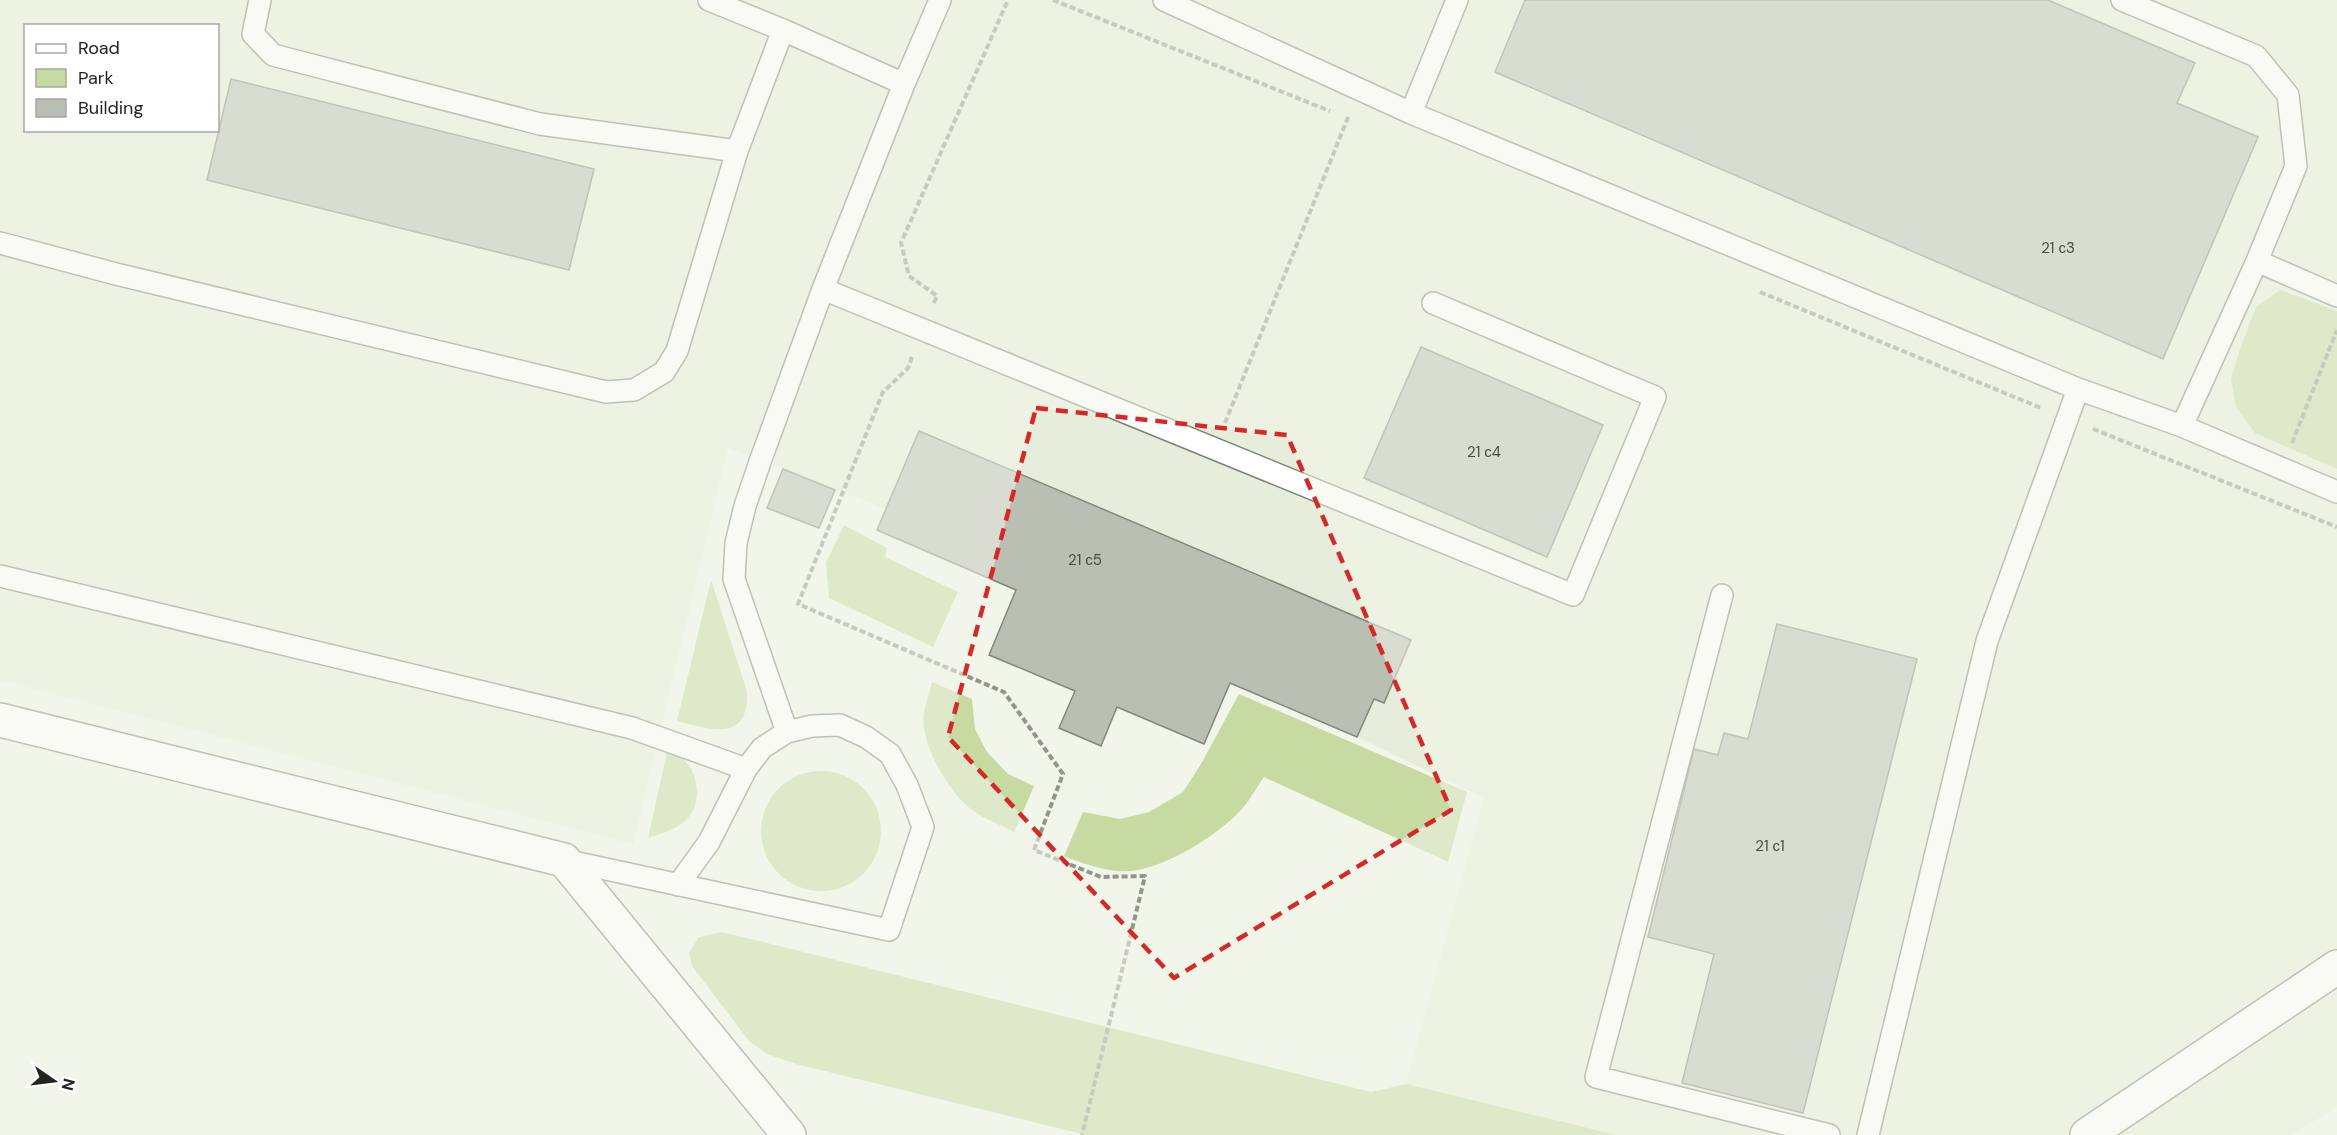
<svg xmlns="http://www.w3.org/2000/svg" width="2337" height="1135" viewBox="0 0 2337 1135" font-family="'DM Sans',sans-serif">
	<rect width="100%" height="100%" fill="#f2f6ea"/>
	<path fill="#e6edda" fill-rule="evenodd" d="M 0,0 L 2337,0 L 2337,1107 L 2292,1135 L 1617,1135 L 1406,1084 L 1484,798 L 1357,737 L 1231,683 L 1204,744 L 1117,707 L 1101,746 L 1059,728 L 1075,691 L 989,655 L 1016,590 L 877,530 L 886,509 L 728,448 L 633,844 L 0,680 ZM 26,26 L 218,26 L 218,130 L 26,130 Z"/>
	<path fill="#c6daa2" d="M 2280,290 L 2337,311 L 2337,469 L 2255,433 L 2236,407 L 2231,379 L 2240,349 L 2256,307 Z
		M 844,525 L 887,548 L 885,557 L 958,592 L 933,647 L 829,598 L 826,563 Z
		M 711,580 L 747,691 C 749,743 712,730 677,721 Z
		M 932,682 L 972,699 L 975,729 L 987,752 L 1008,774 L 1034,786 L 1014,832 C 998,824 979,817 966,805 C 945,785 920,742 924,714 C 925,703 930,692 932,682 Z
		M 1239,694 L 1467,792 L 1448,862 L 1264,777 C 1256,788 1249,802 1240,811 C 1215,837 1167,867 1131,871 C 1108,873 1085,864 1064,856 L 1083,812 L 1120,819 L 1149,812 L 1183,792 L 1201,764 Z
		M 668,747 C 673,751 680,754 684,759 C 700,776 703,807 683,823 C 674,830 659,834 648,838 Z
		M761 831a60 60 0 1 1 120 0a60 60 0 1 1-120 0Z
		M 722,932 L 1371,1092 L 1406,1084 L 1617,1135 L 1086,1135 L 796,1064 L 767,1054 L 749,1041 L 692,966 L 689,953 L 699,937 Z"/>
	<path fill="#babfb3" stroke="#83877c" stroke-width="1.5" d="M 1525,0 L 2048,0 L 2195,63 L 2177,103 L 2258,137 L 2163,359 L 1495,72 Z
		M 231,79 L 594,169 L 569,270 L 207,180 Z
		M 1421,347 L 1603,425 L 1547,557 L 1364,478 Z
		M 919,431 L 1411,640 L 1384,703 L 1374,699 L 1357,737 L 1230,683 L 1204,744 L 1117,707 L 1101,746 L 1059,728 L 1075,691 L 989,655 L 1016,590 L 877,530 Z
		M 783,469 L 835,490 L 819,528 L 767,508 Z
		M 1777,624 L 1917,659 L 1803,1113 L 1682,1083 L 1714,954 L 1648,937 L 1694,749 L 1718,755 L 1724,733 L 1748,739 Z"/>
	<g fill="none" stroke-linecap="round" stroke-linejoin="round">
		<g stroke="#7e8278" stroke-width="24">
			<path id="lane" d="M 260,0 L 253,34 L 273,55 L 540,124 L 737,151
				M 709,0 L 783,30
				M 1164,0 L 1411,113 L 2078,389 L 2182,426 L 2337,492
				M 2122,0 L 2256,56 L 2288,95 L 2296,166 L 2257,261 L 2182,426
				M 1411,113 L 1457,0
				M 0,243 L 116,274 L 606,392 L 634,390 L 664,372 L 677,351 L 737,151 L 783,30 L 904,84
				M 2257,261 L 2337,296
				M 823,289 L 1573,595 L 1655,397 L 1433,303
				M 0,576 L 632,728 L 746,769
				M 1722,595 L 1596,1077 L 1829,1135
				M 787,732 L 734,579 L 736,543 L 745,506 L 761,459 L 823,289 L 904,84 L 940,0
				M 564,860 C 672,884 781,906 889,930 L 923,827 L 907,785 L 890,754 L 866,737 L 840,725 L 812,726 L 787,732 L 762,748 L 746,769 L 709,842 L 678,885
				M 1868,1135 L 1987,641 L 2078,389"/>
		</g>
		<g stroke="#7e8278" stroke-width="36">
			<path id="street" d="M 0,720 L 564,860 L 789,1135
				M 2087,1135 L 2337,967"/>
		</g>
		<path stroke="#92958c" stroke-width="4" stroke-dasharray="6 3" stroke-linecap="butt" d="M 1053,0 L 1330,111
			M 1760,292 L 2041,408
			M 934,303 L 937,296 L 909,276 L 901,243 L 1008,0
			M 912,357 L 908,368 L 883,392 L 798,604 L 1004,692 L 1063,774 L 1034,850 L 1101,877 L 1145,876 L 1082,1135
			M 1225,423 L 1349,115
			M 2093,429 L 2337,527
			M 2292,443 L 2337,330"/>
		<use href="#lane" stroke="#fff" stroke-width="21"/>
		<use href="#street" stroke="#fff" stroke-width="33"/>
	</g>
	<path d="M0 0H2337V1135H0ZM 1036,408 L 1287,435 L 1451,810 L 1174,978 L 948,737 Z" fill="#f2f6ea" fill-opacity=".55" fill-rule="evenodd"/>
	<path fill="none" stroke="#d62828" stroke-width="4.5" stroke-dasharray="12 8" stroke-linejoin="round" d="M 1036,408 L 1287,435 L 1451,810 L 1174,978 L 948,737 Z"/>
	<g text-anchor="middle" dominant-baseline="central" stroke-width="6" stroke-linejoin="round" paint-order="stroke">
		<g font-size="15" fill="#484b45">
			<text x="2058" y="248">21 с3</text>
			<text x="1484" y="452">21 с4</text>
			<text x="1085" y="560">21 с5</text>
			<text x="1770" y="846">21 с1</text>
		</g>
	</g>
	<rect x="24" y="24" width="195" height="108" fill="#ffffff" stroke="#a7a7a6" stroke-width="1.5"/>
	<rect x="36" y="44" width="30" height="9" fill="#ffffff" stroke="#a7a7a6" stroke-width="1.5"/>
	<text x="78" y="54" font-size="18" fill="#222420">Road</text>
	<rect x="36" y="69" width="30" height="18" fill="#c6daa2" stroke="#a7a7a6" stroke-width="1.5"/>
	<text x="78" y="84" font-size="18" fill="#222420">Park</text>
	<rect x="36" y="99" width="30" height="18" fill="#babfb3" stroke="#a7a7a6" stroke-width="1.5"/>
	<text x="78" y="114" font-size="18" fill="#222420">Building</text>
	<g transform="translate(54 1081) rotate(104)" stroke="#ffffff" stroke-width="4.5" paint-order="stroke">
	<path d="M0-4.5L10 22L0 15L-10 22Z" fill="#222420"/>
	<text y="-9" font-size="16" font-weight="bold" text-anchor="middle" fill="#222420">N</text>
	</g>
</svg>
